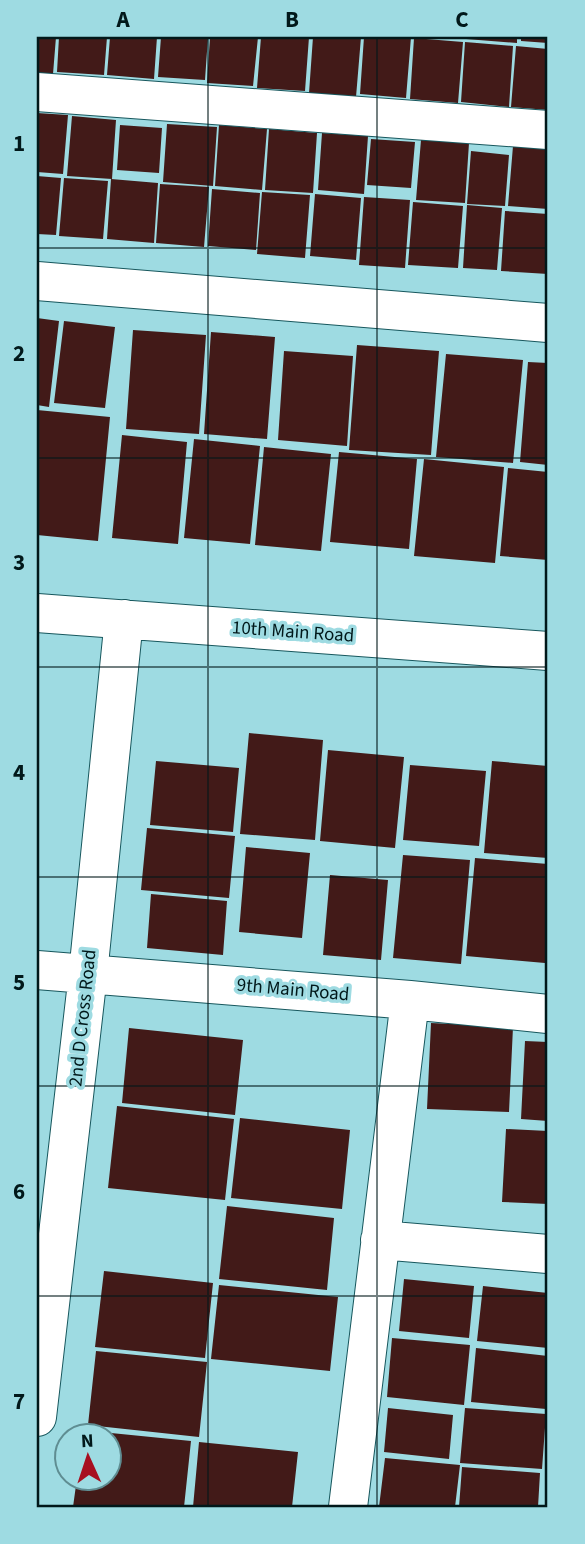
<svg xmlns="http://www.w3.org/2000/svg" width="585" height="1544" viewBox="0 0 585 1544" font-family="'Source Sans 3',sans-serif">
	<rect width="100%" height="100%" fill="#9edbe2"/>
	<path fill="#421a18" d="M 37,37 L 56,37 L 53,74 L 37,73 Z
		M 59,37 L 107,37 L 104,75 L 57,72 Z
		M 110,37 L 157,37 L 154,79 L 107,75 Z
		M 161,37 L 208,37 L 205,80 L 158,77 Z
		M 210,37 L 258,37 L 253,86 L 207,83 Z
		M 261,37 L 309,37 L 305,91 L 257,88 Z
		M 313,37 L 361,37 L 356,97 L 309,93 Z
		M 364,37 L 411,37 L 406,98 L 360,94 Z
		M 466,37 L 517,37 L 517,43 L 466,39 Z
		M 521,37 L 548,37 L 548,43 L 521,41 Z
		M 414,38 L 463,42 L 458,103 L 410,99 Z
		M 465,42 L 513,46 L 509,107 L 461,102 Z
		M 516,46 L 548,49 L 548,110 L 511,107 Z
		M 37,113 L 68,115 L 63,174 L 37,172 Z
		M 72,116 L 116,120 L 112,179 L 67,176 Z
		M 167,124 L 217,127 L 213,186 L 163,182 Z
		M 120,125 L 162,128 L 159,173 L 117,170 Z
		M 219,125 L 267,129 L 262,190 L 215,186 Z
		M 269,129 L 317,133 L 313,193 L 265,190 Z
		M 322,133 L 368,136 L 364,194 L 318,190 Z
		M 371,139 L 415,142 L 411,188 L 367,185 Z
		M 421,140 L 469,143 L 465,203 L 416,200 Z
		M 513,146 L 548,148 L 548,209 L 508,206 Z
		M 471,151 L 509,155 L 505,206 L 467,204 Z
		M 37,176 L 61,178 L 56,235 L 37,234 Z
		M 64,178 L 108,181 L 103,239 L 59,236 Z
		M 111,179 L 158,183 L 154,243 L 107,239 Z
		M 160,184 L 209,187 L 204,247 L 156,243 Z
		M 212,189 L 260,193 L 256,250 L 208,246 Z
		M 262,192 L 310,195 L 305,258 L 257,254 Z
		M 315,194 L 361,198 L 356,260 L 310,256 Z
		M 364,197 L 410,200 L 405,268 L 359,265 Z
		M 413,202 L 463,206 L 458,268 L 408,265 Z
		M 467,205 L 502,208 L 497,270 L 463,268 Z
		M 505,211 L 548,214 L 548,274 L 501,271 Z
		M 37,318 L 59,321 L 49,407 L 37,405 Z
		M 64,321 L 115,327 L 105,408 L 54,403 Z
		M 133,330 L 206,335 L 199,434 L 126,429 Z
		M 211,332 L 275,337 L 267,439 L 204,434 Z
		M 357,345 L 439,351 L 431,455 L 349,450 Z
		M 284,351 L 353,356 L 347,446 L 278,440 Z
		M 446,354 L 523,360 L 513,463 L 436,457 Z
		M 528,362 L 548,363 L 548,465 L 520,462 Z
		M 37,410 L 110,417 L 98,541 L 37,535 Z
		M 122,435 L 187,442 L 178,544 L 112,538 Z
		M 194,439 L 260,446 L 250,544 L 184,538 Z
		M 264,447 L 331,454 L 321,551 L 255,545 Z
		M 339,452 L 417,459 L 409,549 L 330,542 Z
		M 424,459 L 504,467 L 495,563 L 414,556 Z
		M 508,468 L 548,472 L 548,560 L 500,556 Z
		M 249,733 L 323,740 L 315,840 L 240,834 Z
		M 328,750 L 404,757 L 395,848 L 320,841 Z
		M 156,761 L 239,768 L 233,832 L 150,825 Z
		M 492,761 L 548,766 L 548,858 L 484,853 Z
		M 410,765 L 486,771 L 479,846 L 403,840 Z
		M 147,828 L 235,836 L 229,898 L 141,890 Z
		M 246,847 L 310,853 L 302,938 L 239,932 Z
		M 403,855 L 470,860 L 461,964 L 393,958 Z
		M 475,858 L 548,864 L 548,923 L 545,963 L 466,956 Z
		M 330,875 L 388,880 L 381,960 L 323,955 Z
		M 151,894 L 227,901 L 223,955 L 147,948 Z
		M 431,1023 L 513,1027 L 509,1112 L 427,1109 Z
		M 129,1028 L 243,1040 L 235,1115 L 122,1103 Z
		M 525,1041 L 548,1042 L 548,1121 L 521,1119 Z
		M 117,1106 L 234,1119 L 225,1200 L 108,1188 Z
		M 240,1118 L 350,1130 L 342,1209 L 231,1198 Z
		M 506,1129 L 548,1131 L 548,1204 L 502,1202 Z
		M 227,1206 L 334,1218 L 327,1290 L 219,1279 Z
		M 104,1271 L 213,1283 L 205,1358 L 95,1347 Z
		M 404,1279 L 474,1286 L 469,1338 L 399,1331 Z
		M 219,1285 L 338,1297 L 330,1371 L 211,1359 Z
		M 483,1286 L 548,1293 L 548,1348 L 477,1341 Z
		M 392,1338 L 470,1345 L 464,1405 L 387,1397 Z
		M 476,1348 L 548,1356 L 546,1409 L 471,1402 Z
		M 96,1351 L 207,1362 L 199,1437 L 88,1425 Z
		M 388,1408 L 453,1415 L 449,1459 L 384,1452 Z
		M 465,1408 L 546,1414 L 542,1469 L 460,1463 Z
		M 81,1430 L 191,1441 L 184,1507 L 73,1507 L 77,1478 L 108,1478 L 108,1436 L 81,1436 Z
		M 199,1442 L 298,1452 L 292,1507 L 193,1507 Z
		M 385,1458 L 460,1465 L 455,1507 L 379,1507 Z
		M 462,1467 L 540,1473 L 538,1507 L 459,1507 Z"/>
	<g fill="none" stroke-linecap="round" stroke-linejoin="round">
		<g stroke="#17575d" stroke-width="40">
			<path id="minor" d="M 37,92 L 548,130
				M 37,281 L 548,323
				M 37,613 L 548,651
				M 37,970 L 410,1000 L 548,1014
				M 380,1240 L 548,1254
				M 37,1417 L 88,974 L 124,619
				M 348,1507 L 410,1000"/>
		</g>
		<use href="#minor" stroke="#fff" stroke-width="38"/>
	</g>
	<path fill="none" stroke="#01181a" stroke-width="2" stroke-opacity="0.55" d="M 208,37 L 208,1507M 377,37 L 377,1507M 37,248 L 548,248M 37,458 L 548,458M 37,667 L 548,667M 37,877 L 548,877M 37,1086 L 548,1086M 37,1296 L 548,1296"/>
	<g text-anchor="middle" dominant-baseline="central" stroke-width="7" stroke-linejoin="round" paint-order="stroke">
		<g font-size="19" fill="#01181a" stroke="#9edbe2">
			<text transform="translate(293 632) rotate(4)">10th Main Road</text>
			<text transform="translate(293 990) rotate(5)">9th Main Road</text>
			<text transform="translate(83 1018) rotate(-84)">2nd D Cross Road</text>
		</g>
	</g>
	<rect width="585" height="1544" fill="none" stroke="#9edbe2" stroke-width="77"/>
	<g transform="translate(88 1457) rotate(357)"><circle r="33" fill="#9edbe2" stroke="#5f8d92" stroke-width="2"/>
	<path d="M0-5L12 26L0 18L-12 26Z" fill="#a70f20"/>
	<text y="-10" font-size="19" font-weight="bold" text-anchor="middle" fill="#01181a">N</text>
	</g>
	<rect x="38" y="38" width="508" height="1468" fill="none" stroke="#01181a" stroke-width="2.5"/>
	<g font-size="23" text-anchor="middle" font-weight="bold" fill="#01181a">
		<text x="123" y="27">A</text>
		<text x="292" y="27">B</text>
		<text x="462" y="27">C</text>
		<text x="19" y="151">1</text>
		<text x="19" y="361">2</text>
		<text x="19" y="570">3</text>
		<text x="19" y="780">4</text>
		<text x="19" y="990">5</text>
		<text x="19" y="1199">6</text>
		<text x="19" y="1409">7</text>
	</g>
</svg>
